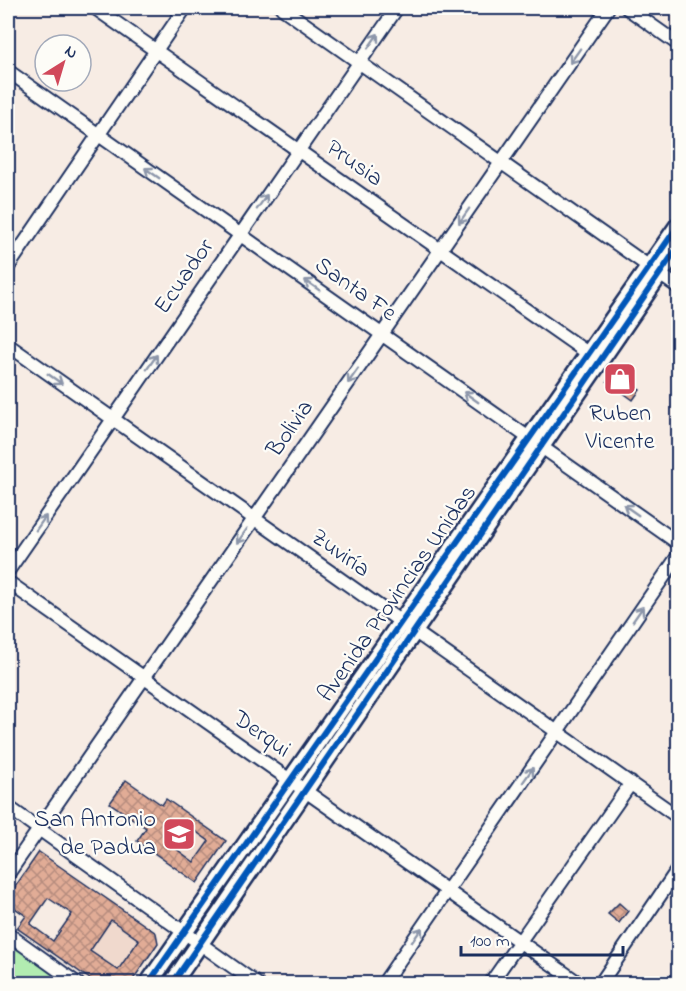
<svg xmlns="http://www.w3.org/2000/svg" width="686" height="991" viewBox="0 0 686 991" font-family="'Indie Flower',sans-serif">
	<defs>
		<pattern id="building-cross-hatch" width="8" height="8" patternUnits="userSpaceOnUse" patternTransform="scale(1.5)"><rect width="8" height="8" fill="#e1ac96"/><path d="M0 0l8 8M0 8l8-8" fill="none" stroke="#b68c7e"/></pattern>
	</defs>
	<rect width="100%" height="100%" fill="#f7ece4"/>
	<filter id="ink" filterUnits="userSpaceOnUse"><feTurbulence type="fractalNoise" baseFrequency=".0167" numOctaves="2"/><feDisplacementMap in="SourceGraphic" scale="12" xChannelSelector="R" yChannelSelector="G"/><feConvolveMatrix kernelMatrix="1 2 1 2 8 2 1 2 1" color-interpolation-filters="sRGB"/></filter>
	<g filter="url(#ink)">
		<path fill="#f0d9cd" d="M 166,799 L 226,841 L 197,883 L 137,841 Z
			M 81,881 L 156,933 L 130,983 L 97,983 L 77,906 L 72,914 L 63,908 Z"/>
		<path fill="#b2ecb1" stroke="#668e88" stroke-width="1.5" d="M 8,934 L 78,983 L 8,983 Z"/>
		<path fill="url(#building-cross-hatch)" stroke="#1b2f5e" stroke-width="1.5" fill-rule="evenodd" d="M 618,366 L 632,375 L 627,382 L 640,390 L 633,400 L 607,381 Z
			M 126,780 L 162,805 L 166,799 L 226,841 L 197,883 L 137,841 L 146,828 L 110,803 ZM 181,821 L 209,841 L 194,862 L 167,842 Z
			M 39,852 L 156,933 L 158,943 L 130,984 L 97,984 L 17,928 L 26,916 L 8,903 L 8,897 ZM 48,898 L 72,914 L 53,941 L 30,924 ZM 111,920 L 139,940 L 118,970 L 90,951 Z
			M 619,903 L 628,911 L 619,923 L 608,914 Z"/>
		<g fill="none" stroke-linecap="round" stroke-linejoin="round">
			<g stroke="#1b2f5e" stroke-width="16">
				<path id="street" d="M 95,8 L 589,354
					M 282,8 L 678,287
					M 627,8 L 678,44
					M 8,71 L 678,543
					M 8,267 L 185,8
					M 8,345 L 678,817
					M 8,571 L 397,8
					M 8,582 L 580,984
					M 8,807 L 257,984
					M 8,874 L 608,8
					M 8,934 L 78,984
					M 383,984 L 678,556
					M 490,984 L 631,783
					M 600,984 L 678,869"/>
			</g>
			<g stroke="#1b2f5e" stroke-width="21">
				<path id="secondary" d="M 148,984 L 678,226
					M 172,984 L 678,247"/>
			</g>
			<use href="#street" stroke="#fdfcf7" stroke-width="12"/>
			<use href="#secondary" stroke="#fdfcf7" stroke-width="16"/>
			<g stroke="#fdfcf7" stroke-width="10">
				<path id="cycleway" d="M 148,984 L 678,226
					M 172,984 L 678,247"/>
			</g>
			<use href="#cycleway" stroke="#0057b8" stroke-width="6"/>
		</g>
		<defs><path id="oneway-shaft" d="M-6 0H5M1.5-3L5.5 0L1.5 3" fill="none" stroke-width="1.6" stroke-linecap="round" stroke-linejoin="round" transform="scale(1.5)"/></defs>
		<g stroke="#8c96aa">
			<use href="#oneway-shaft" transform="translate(373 41) rotate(-55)"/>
			<use href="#oneway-shaft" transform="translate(575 56) rotate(125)"/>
			<use href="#oneway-shaft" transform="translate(152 173) rotate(-145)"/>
			<use href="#oneway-shaft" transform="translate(262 202) rotate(-55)"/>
			<use href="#oneway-shaft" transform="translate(464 216) rotate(125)"/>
			<use href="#oneway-shaft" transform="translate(312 285) rotate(-145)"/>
			<use href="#oneway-shaft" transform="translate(152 362) rotate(-55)"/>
			<use href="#oneway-shaft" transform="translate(353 376) rotate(125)"/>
			<use href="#oneway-shaft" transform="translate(55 379) rotate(35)"/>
			<use href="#oneway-shaft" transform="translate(471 397) rotate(-145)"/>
			<use href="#oneway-shaft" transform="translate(631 510) rotate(-145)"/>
			<use href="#oneway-shaft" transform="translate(41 523) rotate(-55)"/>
			<use href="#oneway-shaft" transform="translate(242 536) rotate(125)"/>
			<use href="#oneway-shaft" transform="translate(638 614) rotate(-55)"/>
			<use href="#oneway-shaft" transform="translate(528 775) rotate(-55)"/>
			<use href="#oneway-shaft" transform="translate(417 935) rotate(-55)"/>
		</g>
	</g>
	<defs>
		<g id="shop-square" transform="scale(1.725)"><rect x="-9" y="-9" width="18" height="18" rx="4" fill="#d1495b" stroke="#fdfcf7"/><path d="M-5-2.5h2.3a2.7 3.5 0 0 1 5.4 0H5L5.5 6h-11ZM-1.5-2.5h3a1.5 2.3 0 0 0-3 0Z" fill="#fff"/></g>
		<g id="school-square" transform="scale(1.725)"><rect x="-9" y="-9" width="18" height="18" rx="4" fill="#d1495b" stroke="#fdfcf7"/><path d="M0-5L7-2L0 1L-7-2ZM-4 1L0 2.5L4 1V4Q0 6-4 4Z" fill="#fff"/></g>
	</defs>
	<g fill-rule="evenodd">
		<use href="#shop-square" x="620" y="379"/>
		<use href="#school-square" x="179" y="834"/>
	</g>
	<g text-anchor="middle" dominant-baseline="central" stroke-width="4.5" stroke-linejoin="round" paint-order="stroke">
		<g font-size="24" fill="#1b2f5e" stroke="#fdfcf7">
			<text transform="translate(354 164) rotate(35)">Prusia</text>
			<text transform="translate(185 277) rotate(-55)">Ecuador</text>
			<text transform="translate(355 290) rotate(35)">Santa Fe</text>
			<text transform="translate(291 429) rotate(-55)">Bolivia</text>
			<text transform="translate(340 554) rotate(35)">Zuviría</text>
			<text transform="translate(398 594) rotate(-55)">Avenida Provincias Unidas</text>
			<text transform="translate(261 735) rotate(35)">Derqui</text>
		</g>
		<g font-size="24" fill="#1b2f5e" stroke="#fdfcf7">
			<text x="620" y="414">Ruben<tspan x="620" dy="28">Vicente</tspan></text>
			<text x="156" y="820" text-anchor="end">San Antonio<tspan x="156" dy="28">de Padua</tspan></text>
		</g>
	</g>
	<rect width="686" height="991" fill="none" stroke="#fdfcf7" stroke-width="30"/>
	<rect x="15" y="15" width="656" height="961" fill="none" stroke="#1b2f5e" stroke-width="2" filter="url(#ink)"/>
	<g transform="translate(63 63) rotate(37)"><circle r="28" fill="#fdfcf7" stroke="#a3aaba" stroke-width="1.5"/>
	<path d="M0-4.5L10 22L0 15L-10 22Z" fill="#d1495b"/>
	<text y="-9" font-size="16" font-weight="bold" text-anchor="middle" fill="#1b2f5e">N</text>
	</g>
	<path d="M461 946v9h162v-9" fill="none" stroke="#1b2f5e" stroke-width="3"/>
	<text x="470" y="946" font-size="18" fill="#1b2f5e" stroke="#fdfcf7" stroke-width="4.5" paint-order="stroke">100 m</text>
</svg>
